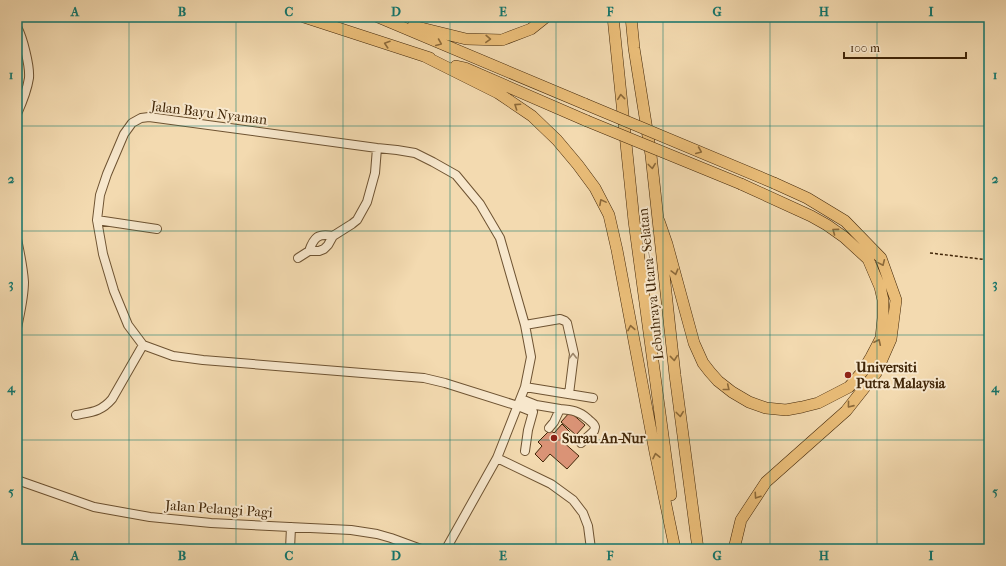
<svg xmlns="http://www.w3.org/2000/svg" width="1006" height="566" viewBox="0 0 1006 566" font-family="'IM FELL French Canon',serif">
	<rect width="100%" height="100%" fill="#f3dab0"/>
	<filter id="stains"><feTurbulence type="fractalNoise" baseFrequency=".005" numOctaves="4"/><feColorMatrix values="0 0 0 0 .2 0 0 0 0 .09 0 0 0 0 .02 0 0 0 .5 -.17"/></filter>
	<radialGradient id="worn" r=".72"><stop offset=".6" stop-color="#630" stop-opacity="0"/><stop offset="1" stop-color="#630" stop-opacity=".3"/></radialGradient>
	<path fill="#da9376" stroke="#412608" d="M 570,412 L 585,425 L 576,435 L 561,422 Z
		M 562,424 L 570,432 L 562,441 L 579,456 L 567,469 L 550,454 L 543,462 L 535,454 L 542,446 L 538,442 L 550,430 L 554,433 Z"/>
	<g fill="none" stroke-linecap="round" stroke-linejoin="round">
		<g stroke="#6e5332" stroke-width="10">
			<path id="minor" d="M 17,27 C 23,38 30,66 29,78 C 27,91 22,103 17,114
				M 97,220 L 157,229
				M 17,239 C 20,253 23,267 24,282 C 24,297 20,313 17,328
				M 309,251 C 314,237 318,233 333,236 L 352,224 L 357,220 L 367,202 L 375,173 L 377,148
				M 298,258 L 309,251 L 319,251 L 324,249 L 328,245 L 333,236
				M 525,325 L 560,319 L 565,321 L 567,323 L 574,354 L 569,394
				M 525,387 L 593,398
				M 521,399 L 536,405 L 560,409 L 554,422 L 549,428
				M 560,409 C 572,410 579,411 588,419 C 591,422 594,423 595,427 L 594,431 L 581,443
				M 76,415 C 91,412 101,412 112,399 L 143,345
				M 497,458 L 551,484 L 573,500 L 583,513 L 588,526 L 591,549
				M 17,480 L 94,507 L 150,517 L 211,523 L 351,530 L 377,534 L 391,538 L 421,549
				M 290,549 L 291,527
				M 446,549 L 497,458 L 525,387 L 531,357 L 525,325 L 500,238 L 480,204 L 456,175 L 433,162 L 415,153 L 397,150 L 377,148 L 149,117 L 141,118 L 132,123 L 124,134 L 107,174 L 100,195 L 97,220 L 103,254 L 114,291 L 128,325 L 143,345 L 173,356 L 203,360 L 424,378 L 445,383 L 518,406 L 533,412 L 528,430 L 525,451"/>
		</g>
		<g stroke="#412608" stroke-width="12">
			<path id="highway" d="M 304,17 L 430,58
				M 378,17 L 585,104
				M 613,17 L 634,221 L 671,495
				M 631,17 L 634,48 L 651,155 L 675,375 L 698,549
				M 413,26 L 466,39 L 502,40 L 531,29 L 546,17
				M 424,56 L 498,93 L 532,116 L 557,140 L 578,165 L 595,188 L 609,215 L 617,250 L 655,452 L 675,549
				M 456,66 L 465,68 L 587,121
				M 659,221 L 667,244 L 694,343 L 703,363 L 710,372 L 718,381 L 732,392 L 749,402 L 766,408 L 786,410 L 802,407 L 818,403 L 849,387 L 862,372 L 871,357 L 881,338 L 883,318 L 883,300 L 880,287 L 868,259 L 844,237 L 827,225 L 811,216 L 741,184
				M 734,549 L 741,520 L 766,482 L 846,411 L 876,373 L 891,339 L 896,300 L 881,258 L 845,221 L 807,198 L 774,183"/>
		</g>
		<path stroke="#412608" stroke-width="1.5" stroke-dasharray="3 2" stroke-linecap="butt" d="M 930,253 L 989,260"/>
		<use href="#minor" stroke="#f7e7cc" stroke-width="8"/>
		<use href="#highway" stroke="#eabd78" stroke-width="11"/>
		<g stroke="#412608" stroke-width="12" stroke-linecap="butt">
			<path id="highway-bridge" d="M 585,104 L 774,183
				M 587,121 L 741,184"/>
		</g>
		<use href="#highway-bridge" stroke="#eabd78" stroke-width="11"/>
	</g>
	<defs><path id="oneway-chevron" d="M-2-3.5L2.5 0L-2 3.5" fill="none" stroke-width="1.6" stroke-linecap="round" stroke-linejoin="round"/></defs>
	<g stroke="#8d6a3a">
		<use href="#oneway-chevron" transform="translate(488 39) rotate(2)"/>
		<use href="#oneway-chevron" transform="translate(439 43) rotate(23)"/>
		<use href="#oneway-chevron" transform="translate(387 44) rotate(-162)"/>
		<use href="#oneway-chevron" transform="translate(621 97) rotate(-96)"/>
		<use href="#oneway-chevron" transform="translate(517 106) rotate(-146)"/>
		<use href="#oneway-chevron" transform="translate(699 151) rotate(23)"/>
		<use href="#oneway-chevron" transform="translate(652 166) rotate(83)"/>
		<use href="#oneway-chevron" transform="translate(602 202) rotate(-118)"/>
		<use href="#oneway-chevron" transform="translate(835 231) rotate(-144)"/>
		<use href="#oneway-chevron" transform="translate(882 263) rotate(66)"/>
		<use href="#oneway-chevron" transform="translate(675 272) rotate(75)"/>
		<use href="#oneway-chevron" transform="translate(631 328) rotate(-100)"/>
		<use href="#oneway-chevron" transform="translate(878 342) rotate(-65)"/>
		<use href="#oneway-chevron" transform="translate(674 358) rotate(84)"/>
		<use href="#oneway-chevron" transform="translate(727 388) rotate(39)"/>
		<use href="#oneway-chevron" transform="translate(850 405) rotate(129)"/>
		<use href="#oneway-chevron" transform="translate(680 414) rotate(83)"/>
		<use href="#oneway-chevron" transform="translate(656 456) rotate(-102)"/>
		<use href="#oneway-chevron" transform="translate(757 496) rotate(124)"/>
	</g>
	<use stroke="#9c866a" href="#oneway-chevron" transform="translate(573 356) rotate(-90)"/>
	<path fill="none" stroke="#0f766e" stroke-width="1" stroke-opacity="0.55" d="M 129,17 L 129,549M 236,17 L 236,549M 343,17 L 343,549M 450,17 L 450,549M 556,17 L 556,549M 663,17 L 663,549M 770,17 L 770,549M 877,17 L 877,549M 17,126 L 989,126M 17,231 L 989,231M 17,335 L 989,335M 17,440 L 989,440"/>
	<g fill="#8f2418" stroke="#f7e7cc" stroke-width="1.5">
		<circle cx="848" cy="375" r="4"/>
		<circle cx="554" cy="438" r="4"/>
	</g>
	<g text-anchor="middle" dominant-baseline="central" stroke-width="4" stroke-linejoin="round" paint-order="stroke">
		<g font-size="14" fill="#412608" stroke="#f7e7cc">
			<text transform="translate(209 113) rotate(7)">Jalan Bayu Nyaman</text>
			<text transform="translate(651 284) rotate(-96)">Lebuhraya Utara–Selatan</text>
			<text transform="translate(219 509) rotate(4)">Jalan Pelangi Pagi</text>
		</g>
		<g font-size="14" font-weight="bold" fill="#412608" stroke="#f7e7cc" text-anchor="start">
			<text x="856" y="367">Universiti<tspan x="856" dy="16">Putra Malaysia</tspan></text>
			<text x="562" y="438">Surau An-Nur</text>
		</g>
	</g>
	<rect width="1006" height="566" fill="none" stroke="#f3dab0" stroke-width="44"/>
	<path d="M844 52v6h122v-6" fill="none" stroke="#412608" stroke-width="2"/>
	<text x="850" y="52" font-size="12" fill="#412608" stroke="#f7e7cc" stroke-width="3" paint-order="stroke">100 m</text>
	<rect x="22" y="22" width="962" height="522" fill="none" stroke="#0f766e" stroke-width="1.5"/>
	<g font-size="13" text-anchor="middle" font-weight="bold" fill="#0f766e">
		<text x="75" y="16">A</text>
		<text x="182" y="16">B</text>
		<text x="289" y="16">C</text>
		<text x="396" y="16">D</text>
		<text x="503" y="16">E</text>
		<text x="610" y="16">F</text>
		<text x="717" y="16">G</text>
		<text x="824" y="16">H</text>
		<text x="931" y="16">I</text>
		<text x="11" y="79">1</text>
		<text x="995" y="79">1</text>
		<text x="11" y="183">2</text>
		<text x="995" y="183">2</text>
		<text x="11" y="288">3</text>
		<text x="995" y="288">3</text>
		<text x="11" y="392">4</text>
		<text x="995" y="392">4</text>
		<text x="11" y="496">5</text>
		<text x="995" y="496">5</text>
		<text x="75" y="560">A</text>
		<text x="182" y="560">B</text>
		<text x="289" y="560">C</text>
		<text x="396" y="560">D</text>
		<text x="503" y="560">E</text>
		<text x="610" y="560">F</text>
		<text x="717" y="560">G</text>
		<text x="824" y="560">H</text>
		<text x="931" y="560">I</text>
	</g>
	<rect width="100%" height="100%" filter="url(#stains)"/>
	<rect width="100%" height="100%" fill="url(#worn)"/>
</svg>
